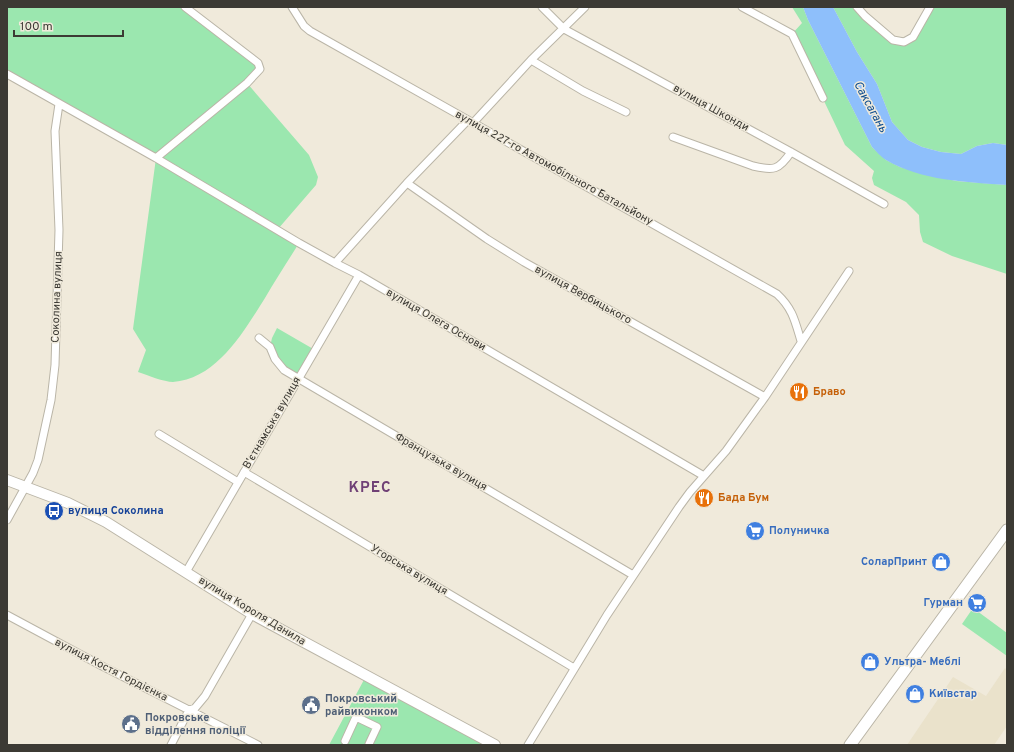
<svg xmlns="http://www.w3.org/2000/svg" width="1014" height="752" viewBox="0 0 1014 752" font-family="Overpass,sans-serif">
	<rect width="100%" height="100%" fill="#f0eadb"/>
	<path fill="#eae2cb" d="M 1005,668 L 1007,670 L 1007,726 L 994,745 L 907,745 L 953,677 L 986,696 Z"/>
	<path fill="#9be7af" d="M 7,7 L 185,7 L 260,69 L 247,83 L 309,155 L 318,177 L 316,185 L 278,229 L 299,243 C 288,261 276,279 265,298 C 244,331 217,379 173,382 C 164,382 147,375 138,372 L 146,350 L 133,329 L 156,158 L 7,74 Z
		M 792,7 L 803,7 L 808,20 L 872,147 L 886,160 L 900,167 L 956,181 L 1007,185 L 1007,274 L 952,256 L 923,242 L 920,232 L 919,215 L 906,202 L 874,185 L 872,178 L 874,171 L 845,145 L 792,34 L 802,23 Z
		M 833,7 L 857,7 L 893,40 L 908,41 L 930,7 L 1007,7 L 1007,145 L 993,143 L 977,146 L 961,154 L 941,152 L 922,147 L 908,140 L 892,122 L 877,84 L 857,52 Z
		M 277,328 L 315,350 L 299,378 L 284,370 L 270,347 L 272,338 Z
		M 973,608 L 1007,633 L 1007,656 L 962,624 Z
		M 366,676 L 495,745 L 329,745 Z"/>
	<path fill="#8ebffb" d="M 803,7 L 833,7 L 857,52 L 877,84 L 892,122 L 908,140 L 922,147 L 941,152 L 961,154 L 977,146 L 993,143 L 1007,145 L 1007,185 C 966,182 922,181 886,160 C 881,157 876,151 872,147 L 808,20 Z"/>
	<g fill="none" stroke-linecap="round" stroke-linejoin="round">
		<g stroke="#bab5a7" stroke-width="9">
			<path id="street" d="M 292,7 L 304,26 L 310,31 L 777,294 C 793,309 795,321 801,341
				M 542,7 L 564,29 L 791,152 L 884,204
				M 742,7 L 792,34 L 823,98
				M 857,7 L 865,16 L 893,40 L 904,42 L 913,37 L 930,7
				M 531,60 L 583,91 L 626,112
				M 7,74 L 156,158 L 299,243 L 335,263
				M 468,120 L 407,183 L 335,263 L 359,275 L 704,476
				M 473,123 L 531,60 L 585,7
				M 673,137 L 753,166 C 774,171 779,170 791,152
				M 156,158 L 247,83 L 260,69 L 258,63 L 185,7
				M 407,183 L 487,239 L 524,262 L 765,397
				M 259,338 L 270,347 L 275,359 L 284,370 L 633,575
				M 159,434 L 238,482
				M 244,472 L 574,668
				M 7,520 L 33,473 L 38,460 L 51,400 L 55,365 L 59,230 L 55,131 L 59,104
				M 186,572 L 359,275
				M 7,615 L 102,666 L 258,745
				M 345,741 L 356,717 L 377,727 L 369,744
				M 171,745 L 189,710 L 195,708 L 205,696 L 252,614
				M 528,745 L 607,615 L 679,507 L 690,492 L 726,451 L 765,397 L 849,271"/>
		</g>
		<g stroke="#bab5a7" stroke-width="12">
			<path id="secondary" d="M 7,480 L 68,503 L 106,522 L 252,614 L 495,745"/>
		</g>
		<g stroke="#bab5a7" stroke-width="13">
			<path id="primary" d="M 850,745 L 1007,530"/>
		</g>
		<use href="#street" stroke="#fff" stroke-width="7"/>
		<use href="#secondary" stroke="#fff" stroke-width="10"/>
		<use href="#primary" stroke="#fff" stroke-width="11"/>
	</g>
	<defs>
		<g id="restaurant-disc" transform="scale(1)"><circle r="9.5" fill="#e8710a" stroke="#f0eadb"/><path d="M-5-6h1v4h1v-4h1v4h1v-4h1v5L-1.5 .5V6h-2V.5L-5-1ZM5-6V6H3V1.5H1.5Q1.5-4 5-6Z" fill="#fff"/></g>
		<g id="bus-disc" transform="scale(1)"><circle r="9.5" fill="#1a4fb4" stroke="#f0eadb"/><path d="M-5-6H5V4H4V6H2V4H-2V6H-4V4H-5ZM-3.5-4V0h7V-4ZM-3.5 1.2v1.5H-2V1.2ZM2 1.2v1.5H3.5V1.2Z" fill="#fff"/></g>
		<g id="supermarket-disc" transform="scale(1)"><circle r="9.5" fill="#3f7fe0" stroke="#f0eadb"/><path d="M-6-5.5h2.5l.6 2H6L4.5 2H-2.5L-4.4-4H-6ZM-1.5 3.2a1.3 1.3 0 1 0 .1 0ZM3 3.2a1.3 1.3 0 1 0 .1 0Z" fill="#fff"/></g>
		<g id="shop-disc" transform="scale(1)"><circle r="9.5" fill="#3f7fe0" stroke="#f0eadb"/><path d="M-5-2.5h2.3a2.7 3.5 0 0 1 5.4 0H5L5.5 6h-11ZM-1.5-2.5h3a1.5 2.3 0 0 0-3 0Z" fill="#fff"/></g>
		<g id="civic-disc" transform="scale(1)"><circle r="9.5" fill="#5c6f8a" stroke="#f0eadb"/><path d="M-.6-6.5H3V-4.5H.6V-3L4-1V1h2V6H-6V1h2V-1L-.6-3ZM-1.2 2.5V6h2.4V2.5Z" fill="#fff"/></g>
	</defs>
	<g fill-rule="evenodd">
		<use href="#restaurant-disc" x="799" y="392"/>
		<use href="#restaurant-disc" x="704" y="498"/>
		<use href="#bus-disc" x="54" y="511"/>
		<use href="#supermarket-disc" x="755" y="531"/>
		<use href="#shop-disc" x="941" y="562"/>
		<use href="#supermarket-disc" x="977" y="603"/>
		<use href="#shop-disc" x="870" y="662"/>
		<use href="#shop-disc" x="915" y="694"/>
		<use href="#civic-disc" x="311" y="705"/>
		<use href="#civic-disc" x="131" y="724"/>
	</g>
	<g text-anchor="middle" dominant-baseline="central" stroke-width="3" stroke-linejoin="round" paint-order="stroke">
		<g font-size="11" fill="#3c3a34" stroke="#f0eadb">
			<text transform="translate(711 108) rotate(29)">вулиця Шконди</text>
			<text transform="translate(554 168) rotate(29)">вулиця 227-го Автомобільного Батальйону</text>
			<text transform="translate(583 295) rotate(29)">вулиця Вербицького</text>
			<text transform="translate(57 297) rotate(-88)">Соколина вулиця</text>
			<text transform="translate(436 320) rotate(30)">вулиця Олега Основи</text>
			<text transform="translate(272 423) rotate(-60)">Вʼєтнамська вулиця</text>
			<text transform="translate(441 462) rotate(30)">Французька вулиця</text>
			<text transform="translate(409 570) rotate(31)">Угорська вулиця</text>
			<text transform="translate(252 611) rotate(31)">вулиця Короля Данила</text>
			<text transform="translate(111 670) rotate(27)">вулиця Костя Гордієнка</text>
		</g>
		<g font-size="11" font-weight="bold" fill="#c56008" stroke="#f0eadb" text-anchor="start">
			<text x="813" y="392">Браво</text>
			<text x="718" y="498">Бада Бум</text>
		</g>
		<g font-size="11" font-weight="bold" fill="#164399" stroke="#f0eadb" text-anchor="start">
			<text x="68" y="511">вулиця Соколина</text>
		</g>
		<g font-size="11" font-weight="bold" fill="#366cbe" stroke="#f0eadb" text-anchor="start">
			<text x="769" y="531">Полуничка</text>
			<text x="927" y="562" text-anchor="end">СоларПринт</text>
			<text x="963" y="603" text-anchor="end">Гурман</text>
			<text x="884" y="662">Ультра- Меблі</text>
			<text x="929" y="694">Київстар</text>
		</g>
		<g font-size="11" font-weight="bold" fill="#4e5e75" stroke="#f0eadb" text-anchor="start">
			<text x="325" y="699">Покровський<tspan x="325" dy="13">райвиконком</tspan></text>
			<text x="145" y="718">Покровське<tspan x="145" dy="13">відділення поліції</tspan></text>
		</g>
		<g font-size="12" font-style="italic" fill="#0f4e8f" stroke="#f0eadb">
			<text transform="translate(870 107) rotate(61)">Саксагань</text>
		</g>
		<g font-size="15" font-weight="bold" letter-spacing="1" fill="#704176" stroke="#f0eadb">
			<text x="370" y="488">КРЕС</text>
		</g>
	</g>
	<rect width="1014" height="752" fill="none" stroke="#3c3a34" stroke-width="16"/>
	<path d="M14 30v6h109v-6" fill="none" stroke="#3c3a34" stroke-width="2"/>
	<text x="20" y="30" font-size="12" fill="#3c3a34" stroke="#f0eadb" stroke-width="3" paint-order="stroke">100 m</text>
</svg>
